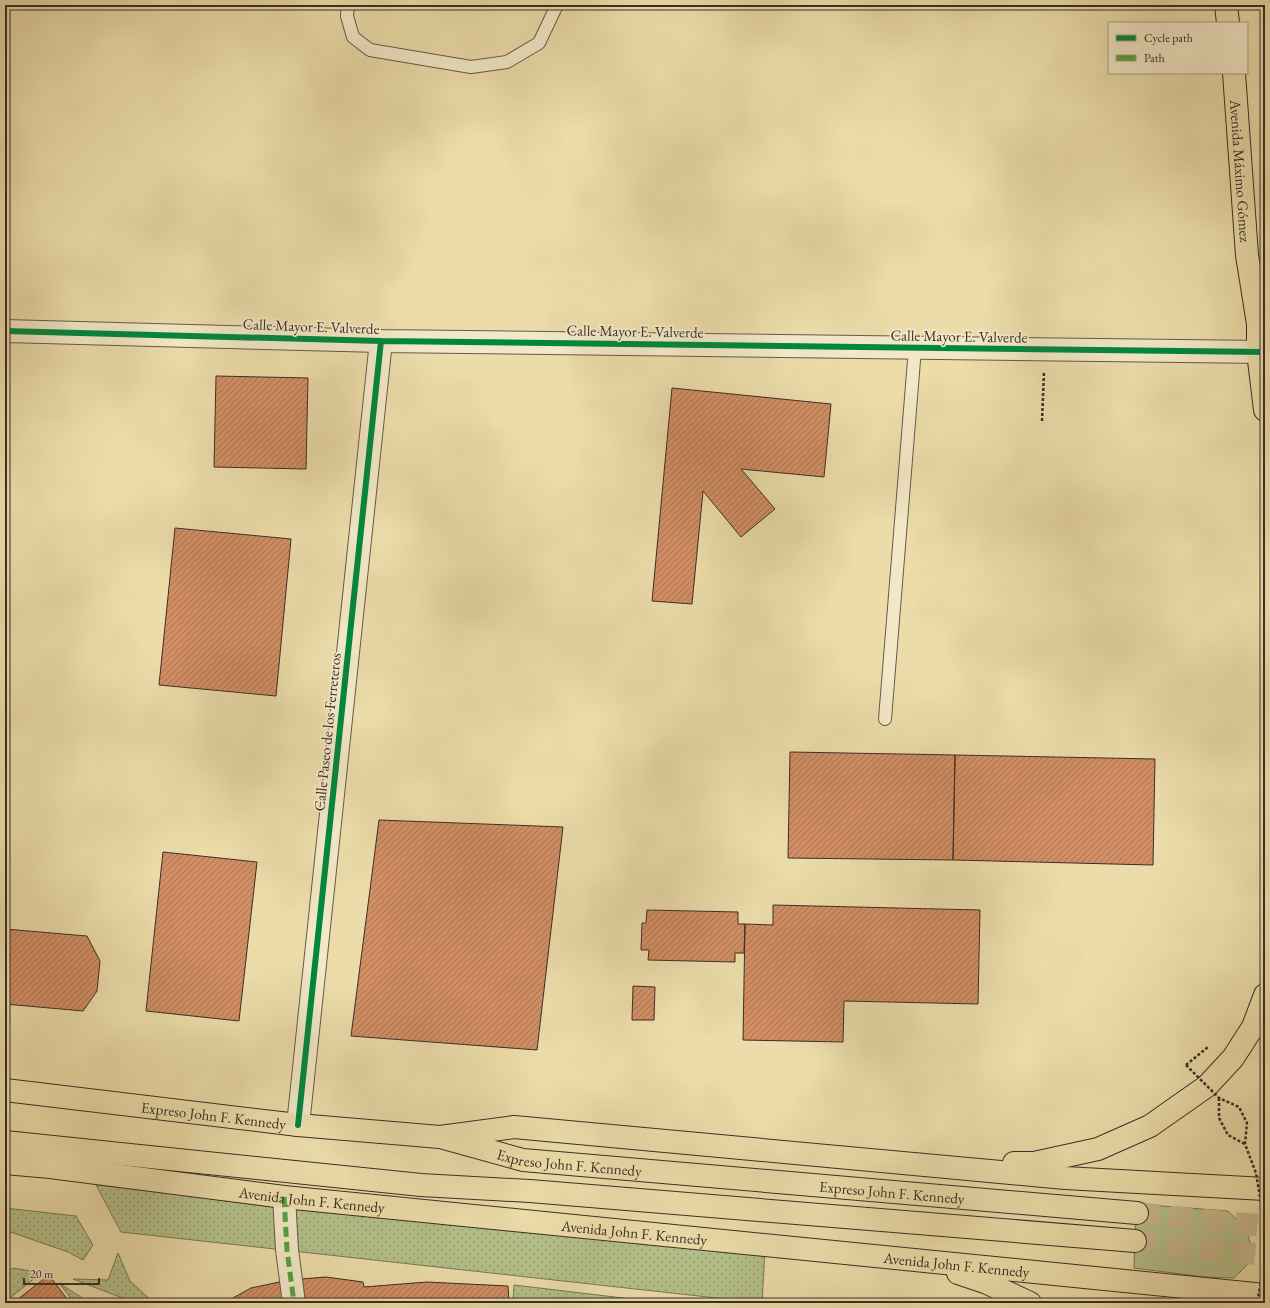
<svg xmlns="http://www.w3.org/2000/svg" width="1270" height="1308" viewBox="0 0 1270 1308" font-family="'EB Garamond',serif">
	<defs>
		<pattern id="grass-dots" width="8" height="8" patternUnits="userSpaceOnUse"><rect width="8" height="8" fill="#b5c18a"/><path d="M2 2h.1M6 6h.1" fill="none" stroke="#949d71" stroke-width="1.8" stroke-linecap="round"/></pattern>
		<pattern id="building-hatch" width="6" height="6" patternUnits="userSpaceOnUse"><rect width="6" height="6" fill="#d28e64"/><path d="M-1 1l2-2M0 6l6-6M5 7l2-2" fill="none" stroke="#ab7452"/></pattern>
	</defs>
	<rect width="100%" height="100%" fill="#ebdca9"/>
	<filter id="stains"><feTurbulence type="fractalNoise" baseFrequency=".005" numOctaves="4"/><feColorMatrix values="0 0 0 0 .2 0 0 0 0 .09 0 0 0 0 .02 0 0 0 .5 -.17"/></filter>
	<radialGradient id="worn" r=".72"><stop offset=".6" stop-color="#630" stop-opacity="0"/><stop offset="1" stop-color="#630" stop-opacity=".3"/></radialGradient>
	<path fill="url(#grass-dots)" stroke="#787859" d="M 96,1185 L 765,1250 L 762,1303 L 121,1232 Z
		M 5,1208 L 76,1216 L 93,1245 L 83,1260 L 68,1252 L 5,1230 Z
		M 118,1253 L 130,1281 L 154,1303 L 133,1302 L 73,1279 L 108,1280 Z
		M 13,1268 L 41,1273 L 5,1302 L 5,1273 Z
		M 59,1283 L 90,1303 L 75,1303 Z
		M 514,1285 L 665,1303 L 513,1303 Z"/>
	<path fill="#b5c18a" stroke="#787859" d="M 1136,1204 L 1228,1211 L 1246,1229 L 1251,1245 L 1247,1265 L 1234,1278 L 1204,1277 L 1134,1268 Z"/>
	<path fill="url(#building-hatch)" stroke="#3a2e28" d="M 216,376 L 308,378 L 306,469 L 214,467 Z
		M 672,388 L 831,404 L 824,477 L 741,469 L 775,509 L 741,537 L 703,491 L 692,604 L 652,601 Z
		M 175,528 L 291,539 L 276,696 L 159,685 Z
		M 790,752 L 955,755 L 953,860 L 788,858 Z
		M 955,755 L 1155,759 L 1153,865 L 953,860 Z
		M 379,820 L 563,827 L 537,1050 L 351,1036 Z
		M 163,852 L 257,862 L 239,1021 L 146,1011 Z
		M 773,905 L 980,910 L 978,1004 L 844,1001 L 843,1042 L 743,1040 L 745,924 L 773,925 Z
		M 647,910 L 738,912 L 738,924 L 745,924 L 744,953 L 735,953 L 735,962 L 648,960 L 649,950 L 641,950 L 642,923 L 646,923 Z
		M 5,929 L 87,936 L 100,961 L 97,991 L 83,1011 L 5,1004 Z
		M 633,986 L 655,987 L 654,1020 L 632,1020 Z
		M 49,1275 L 70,1303 L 13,1303 Z
		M 326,1277 L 363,1282 L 364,1287 L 427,1282 L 508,1286 L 509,1303 L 224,1303 L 251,1288 L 289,1280 Z"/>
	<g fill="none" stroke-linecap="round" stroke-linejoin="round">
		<path stroke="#c8b98f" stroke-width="22" stroke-dasharray="22 11" stroke-linecap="butt" d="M 1137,1213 L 1265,1226
			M 1135,1241 L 1265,1255"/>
		<g stroke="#665a48" stroke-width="14">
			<path id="lane" d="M 348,5 L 347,16 L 353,37 L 370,50 L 471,67 L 507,62 L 539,43 L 557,5
				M 885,719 L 915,348"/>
		</g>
		<g stroke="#665a48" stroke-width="24">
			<path id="street" d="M 5,331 L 381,341 L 1265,352
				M 298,1125 L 381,341
				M 284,1197 L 287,1250 L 294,1303"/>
		</g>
		<g stroke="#3a2e28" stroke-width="24">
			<g id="primary">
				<path d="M 1226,5 L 1228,23"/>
				<path id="s1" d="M 1234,73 L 1247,255 L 1258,324 L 1258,352 L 1265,410"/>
				<path d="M 440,1137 L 514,1127 L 1065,1178 L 1265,1189"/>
				<path id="s2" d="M 5,1163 L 50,1167 L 284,1197 L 1265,1295"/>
				<path d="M 1014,1163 L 1034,1163 L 1098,1149 L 1150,1126 L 1207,1086 L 1233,1058 L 1253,1027 L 1265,995"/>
				<path d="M 958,1273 L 985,1282 L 1030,1303"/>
			</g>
		</g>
		<g stroke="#3a2e28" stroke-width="24">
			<g id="highway">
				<path id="s3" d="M 5,1090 L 298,1125 L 440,1137 L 523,1160 L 1137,1213"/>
				<path d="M 5,1142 L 421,1185 L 530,1191 L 1135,1241"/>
			</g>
		</g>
		<path stroke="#3a2e28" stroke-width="2.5" stroke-dasharray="3 2" stroke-linecap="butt" d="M 1042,421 L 1044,372
			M 1186,1065 L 1208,1047
			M 1264,1233 L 1265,1233"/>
		<use href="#lane" stroke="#f2e8c7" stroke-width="12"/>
		<use href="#street" stroke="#f2e8c7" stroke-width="22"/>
		<use href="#primary" stroke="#ebdca9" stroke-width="22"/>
		<use href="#highway" stroke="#ebdca9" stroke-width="22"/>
		<path stroke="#3a2e28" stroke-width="2.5" stroke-dasharray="3 2" stroke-linecap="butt" d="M 1186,1065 L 1219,1098 L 1239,1107 L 1247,1123 L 1245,1144 L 1256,1173 L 1261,1203 L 1264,1233 L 1263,1272 L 1257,1303
			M 1219,1098 L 1219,1118 L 1228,1135 L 1245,1144"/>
		<path stroke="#54a442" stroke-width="5" stroke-dasharray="10 5" stroke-linecap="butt" d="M 284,1197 L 287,1250 L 294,1303"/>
		<g stroke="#f2e8c7" stroke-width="8">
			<path id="cycleway" d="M 5,331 L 381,341 L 1265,352
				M 298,1125 L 381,341"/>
		</g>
		<use href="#cycleway" stroke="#00873e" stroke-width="6"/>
	</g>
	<g text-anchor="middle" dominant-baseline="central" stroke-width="3.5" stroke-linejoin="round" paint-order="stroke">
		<g font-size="15" fill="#3a2e28" stroke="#f2e8c7">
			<text stroke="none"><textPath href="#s1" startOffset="98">Avenida Máximo Gómez</textPath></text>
			<text transform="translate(311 326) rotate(2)">Calle Mayor E. Valverde</text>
			<text transform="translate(635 331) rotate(1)">Calle Mayor E. Valverde</text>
			<text transform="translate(959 336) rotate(1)">Calle Mayor E. Valverde</text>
			<text transform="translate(327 732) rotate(-84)">Calle Paseo de los Ferreteros</text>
			<text stroke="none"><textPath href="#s3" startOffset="210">Expreso John F. Kennedy</textPath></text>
			<text stroke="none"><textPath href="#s3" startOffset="570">Expreso John F. Kennedy</textPath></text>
			<text stroke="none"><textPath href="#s3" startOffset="894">Expreso John F. Kennedy</textPath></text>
			<text stroke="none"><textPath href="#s2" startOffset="309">Avenida John F. Kennedy</textPath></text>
			<text stroke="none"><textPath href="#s2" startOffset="633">Avenida John F. Kennedy</textPath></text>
			<text stroke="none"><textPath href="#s2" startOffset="957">Avenida John F. Kennedy</textPath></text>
		</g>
	</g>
	<rect width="1270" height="1308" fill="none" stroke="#ebdca9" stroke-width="20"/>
	<rect x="6" y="6" width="1258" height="1296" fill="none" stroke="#3a2e28" stroke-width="2"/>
	<rect x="10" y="10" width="1250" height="1288" fill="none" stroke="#3a2e28"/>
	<rect x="1108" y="22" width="140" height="52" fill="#f2e8c7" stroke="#a89e87"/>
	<rect x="1116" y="35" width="20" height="6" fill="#00873e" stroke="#a89e87"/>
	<text x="1144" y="42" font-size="12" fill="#3a2e28">Cycle path</text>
	<rect x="1116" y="55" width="20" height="6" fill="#54a442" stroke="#a89e87"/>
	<text x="1144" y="62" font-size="12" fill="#3a2e28">Path</text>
	<path d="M24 1278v6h75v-6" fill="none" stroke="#3a2e28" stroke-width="2"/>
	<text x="30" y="1278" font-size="12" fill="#3a2e28" stroke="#f2e8c7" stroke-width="3" paint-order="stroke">20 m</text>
	<rect width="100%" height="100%" filter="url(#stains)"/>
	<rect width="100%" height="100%" fill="url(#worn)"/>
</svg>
